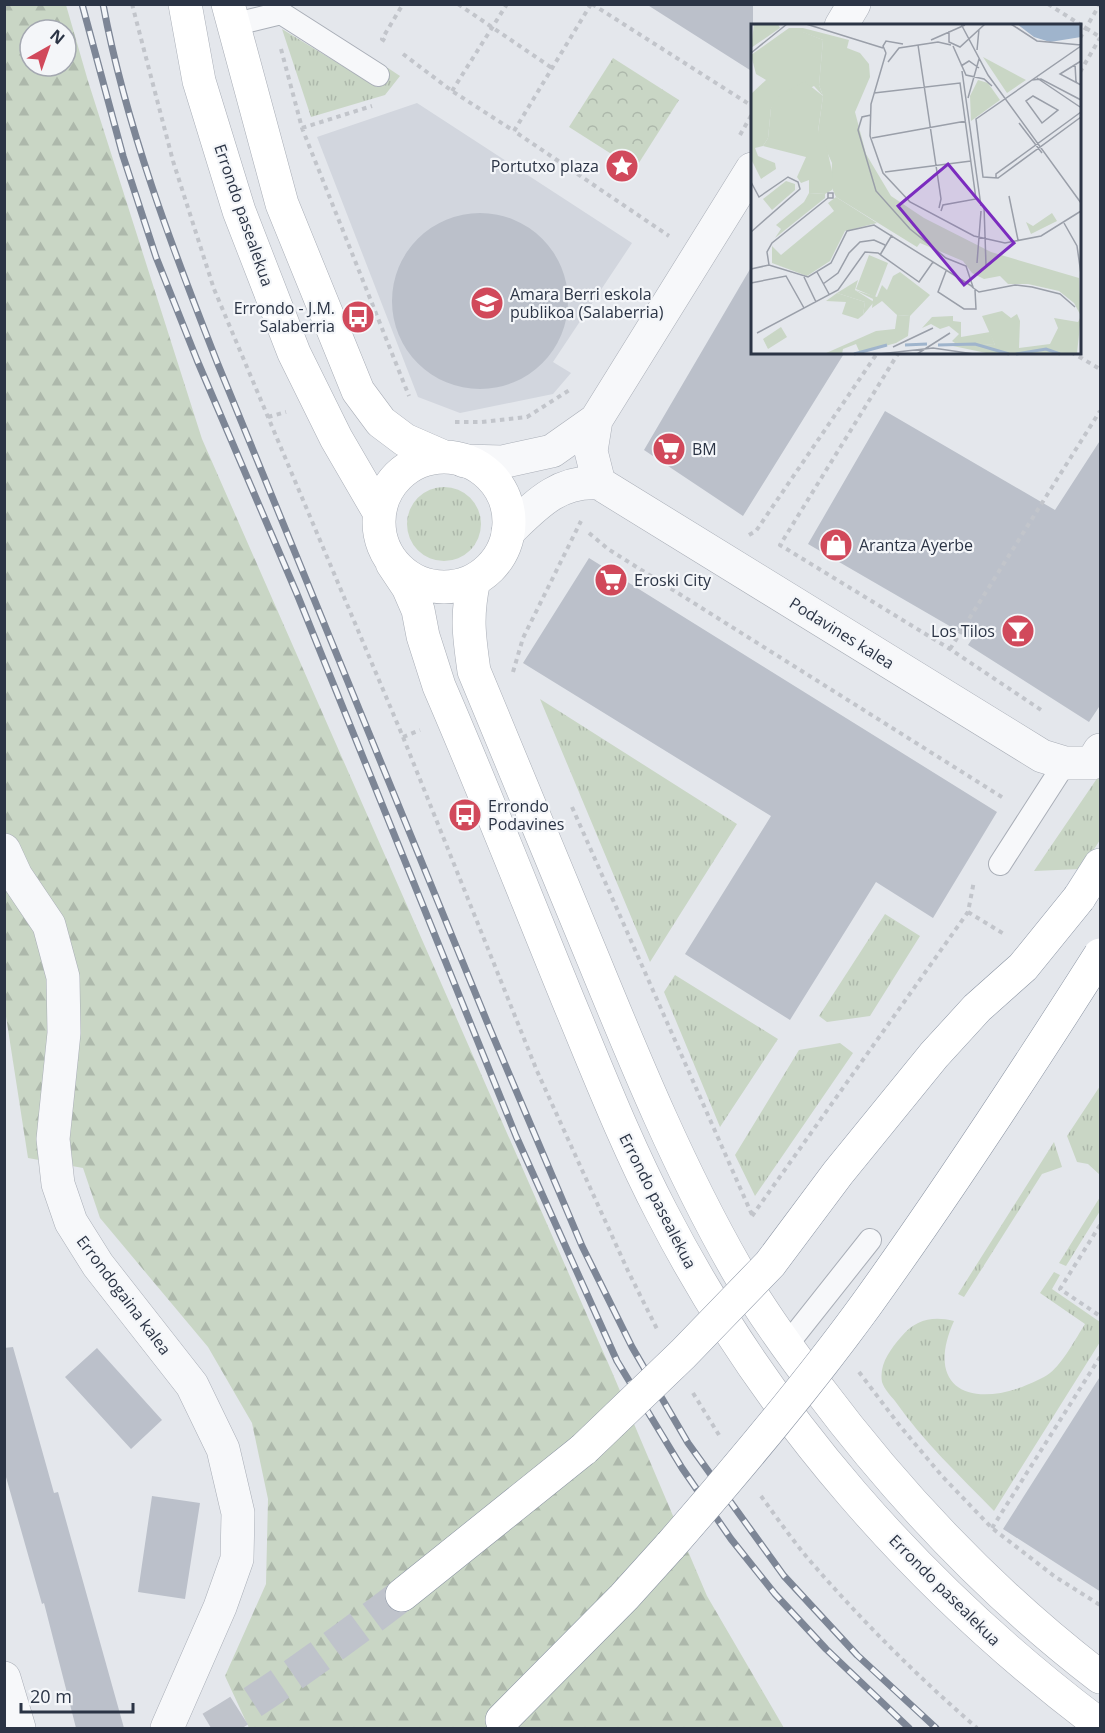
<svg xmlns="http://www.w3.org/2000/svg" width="1105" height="1733" viewBox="0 0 1105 1733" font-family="'Open Sans',sans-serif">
	<defs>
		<pattern id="grass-tufts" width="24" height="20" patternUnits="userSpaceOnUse" patternTransform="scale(1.5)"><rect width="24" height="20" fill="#c9d6c5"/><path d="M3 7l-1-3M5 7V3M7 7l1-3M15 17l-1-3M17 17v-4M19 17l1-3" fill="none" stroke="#adb8ab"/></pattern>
		<pattern id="forest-firs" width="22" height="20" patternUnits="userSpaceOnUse" patternTransform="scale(1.5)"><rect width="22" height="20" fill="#c9d6c5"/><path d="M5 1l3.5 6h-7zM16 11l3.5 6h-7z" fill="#adb8ab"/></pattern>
		<pattern id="park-crowns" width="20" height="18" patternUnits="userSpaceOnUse" patternTransform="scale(1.5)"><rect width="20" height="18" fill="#c9d6c5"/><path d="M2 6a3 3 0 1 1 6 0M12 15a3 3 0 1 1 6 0" fill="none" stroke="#adb8ab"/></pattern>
	</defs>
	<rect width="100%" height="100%" fill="#e4e7ec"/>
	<path fill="#d2d6de" d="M 417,103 L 632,243 L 553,362 L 571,373 L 553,394 L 460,413 L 418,397 L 317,137 Z"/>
	<path fill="url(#grass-tufts)" d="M 282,29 L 377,87 L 388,68 L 400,76 L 385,95 L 311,117 Z
		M407 524a37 37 0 1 1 74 0a37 37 0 1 1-74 0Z
		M 540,699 L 737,824 L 650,962 Z
		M 1100,774 L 1100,840 L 1081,869 L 1034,871 Z
		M 885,914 L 920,936 L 870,1016 L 827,1022 L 819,1016 Z
		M 675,975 L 778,1039 L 720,1127 L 664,992 Z
		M 840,1043 L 853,1053 L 755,1196 L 735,1155 L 799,1050 Z
		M 1100,1086 L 1100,1175 L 1088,1164 L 1077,1162 L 1067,1136 Z
		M 1054,1142 L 1062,1167 L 1042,1174 L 964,1297 L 958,1294 Z
		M 1100,1197 L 1100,1211 L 1066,1266 L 1059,1263 Z
		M 1054,1272 L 1060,1275 L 1052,1289 L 1100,1322 L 1100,1342 L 994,1511 C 960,1476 923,1441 895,1401 C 891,1396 884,1389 882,1382 C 879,1364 890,1350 901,1337 C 916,1319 933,1316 954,1321 C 926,1383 964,1408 1022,1387 C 1031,1383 1042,1379 1050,1373 C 1063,1363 1076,1338 1085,1324 L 1040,1293 Z"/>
	<path fill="url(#forest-firs)" fill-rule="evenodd" d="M 4,5 L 66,5 L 88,81 L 202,439 L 612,1372 L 707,1596 L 784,1728 L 249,1728 L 225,1676 L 266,1584 L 268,1499 L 252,1423 L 208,1347 L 100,1218 L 83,1168 L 28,1158 L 5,1010 ZM 30,30 L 66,30 L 66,66 L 30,66 Z"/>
	<path fill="url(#park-crowns)" d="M 613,58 L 679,100 L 635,169 L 569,127 Z"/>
	<path fill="#bbc0ca" d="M 646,4 L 753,4 L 753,72 Z
		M392 301a88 88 0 1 1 176 0a88 88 0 1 1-176 0Z
		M 753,264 L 753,352 L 845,352 L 743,516 L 644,450 Z
		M 885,411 L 1055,510 L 1101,439 L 1101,704 L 1089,722 L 968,645 L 972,639 L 808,544 Z
		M 589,558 L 997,812 L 933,918 L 876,882 L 790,1020 L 685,954 L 771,816 L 523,663 Z
		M 13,1347 L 54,1493 L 58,1492 L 124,1728 L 76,1728 L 44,1603 L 42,1604 L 4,1470 L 4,1348 Z
		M 97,1348 L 162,1420 L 131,1449 L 65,1377 Z
		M 1101,1375 L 1101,1592 L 1003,1529 Z
		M 152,1496 L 200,1503 L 185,1599 L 138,1592 Z"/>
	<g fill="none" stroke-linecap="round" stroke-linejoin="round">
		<path stroke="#bfc3cb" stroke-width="33" stroke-dasharray="33 16" stroke-linecap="butt" d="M 211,1728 C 278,1688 340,1642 402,1595"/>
		<g stroke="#a9aeb7" stroke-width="24">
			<path id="service" d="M 232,25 L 281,13 L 378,75
				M 1000,864 L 1065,763
				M 786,1346 L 870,1240"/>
		</g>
		<g stroke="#a9aeb7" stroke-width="34">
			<path id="minor" d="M 841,26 L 854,4
				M 596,420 L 591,451 L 599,483
				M 464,461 L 502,462 L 552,451 L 596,420 L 752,169
				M 508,532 C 536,505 558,480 599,483 L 1042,756 L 1065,763 L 1092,763 L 1100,750
				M 4,850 L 16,876 L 49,925 L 63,977 L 64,1033 L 53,1139 L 58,1184 L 71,1222 L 98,1265 L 192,1385 L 223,1449 L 238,1513 L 237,1559 L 220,1607 L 167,1728
				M 4,1678 L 19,1728"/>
		</g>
		<g stroke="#a9aeb7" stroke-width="34">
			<path id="secondary" d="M 185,4 L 199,81 L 239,211 L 294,353 L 336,438 L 379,512
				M 228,4 L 282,204 L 358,391 L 381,422 L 405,440 L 444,457
				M379 522a65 65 0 1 1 130 0a65 65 0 1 1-130 0Z
				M 392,563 L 408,587 L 418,610 L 423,636 L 439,686 C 484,790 525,895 568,1000 C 598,1072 626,1144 662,1213 C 766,1415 919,1589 1100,1725
				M 474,580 C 466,616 469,636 474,671 C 514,768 554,865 594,961 C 637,1066 680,1170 736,1268 C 760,1310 789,1350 818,1388 C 899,1496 993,1595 1100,1677"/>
		</g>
		<g stroke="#a3abb8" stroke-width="34">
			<path id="primary" d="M 1079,898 L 1100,865"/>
		</g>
		<g stroke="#8b94a3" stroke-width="34">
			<path id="motorway" d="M 402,1595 L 584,1449
				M 502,1720 L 624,1597 L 671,1545"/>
		</g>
		<path stroke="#c2c5cb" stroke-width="4" stroke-dasharray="4.5 4.5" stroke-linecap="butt" d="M 132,4 L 173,161 L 214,289 L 403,737 L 537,1071 L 628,1271 L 657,1329
			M 458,4 L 552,68
			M 591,4 L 514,131 L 669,236
			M 592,4 L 752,106
			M 1048,4 L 1100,37
			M 1080,38 L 1100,4
			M 385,41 L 382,39 L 403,4
			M 281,49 L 302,128 L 409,396
			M 403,54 L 452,91 L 514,131
			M 1080,72 L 1100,38
			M 452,91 L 507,4
			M 302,128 L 372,106
			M 740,135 L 752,114
			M 899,352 L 780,545 L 950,649 L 1044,712
			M 1071,352 L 1100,369
			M 268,417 L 286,412
			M 455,422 L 481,422 L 527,417 L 571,389
			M 589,533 L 608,549 L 1005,799
			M 749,535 L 756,531 L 878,352
			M 950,649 L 1100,411
			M 513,672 L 523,638 L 581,521
			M 403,737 L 420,730
			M 572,807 L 753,1217
			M 968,912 L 1004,934
			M 752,1216 L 968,912 L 974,881
			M 1100,1225 L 1060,1289 L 1100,1316
			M 859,1372 L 900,1426 L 942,1476 L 992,1528 L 1054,1576 L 1100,1605
			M 693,1393 L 719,1435
			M 761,1496 C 777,1518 793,1541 811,1562 C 863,1622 918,1677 977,1728
			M 992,1528 L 1100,1357"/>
		<use href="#service" stroke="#f7f8fa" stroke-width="22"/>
		<use href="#minor" stroke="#f7f8fa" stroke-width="33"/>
		<use href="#secondary" stroke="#fff" stroke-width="33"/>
		<use href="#primary" stroke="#fff" stroke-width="33"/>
		<use href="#motorway" stroke="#fff" stroke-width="33"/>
		<g stroke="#7d8696" stroke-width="7">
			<path id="rail" d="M 82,4 L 123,156 L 156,257 L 197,360 L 297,594 L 516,1136 L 617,1361 L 682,1468 L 731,1539 L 775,1594 L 826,1649 L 909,1728
				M 103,4 C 126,127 172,247 217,362 L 490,1029 L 582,1246 L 632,1347 L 688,1443 L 784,1576 L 857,1655 L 936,1728"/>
		</g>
		<use href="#rail" stroke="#f4f6f9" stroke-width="4.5" stroke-dasharray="14" stroke-linecap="butt"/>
		<g stroke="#8b94a3" stroke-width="34" stroke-linecap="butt">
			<path id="motorway-bridge" d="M 584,1449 L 683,1354 L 770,1264 L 838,1173 L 934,1055 L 977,1008 L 1023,967 L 1079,898
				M 671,1545 C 739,1467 805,1389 866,1305 C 948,1191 1025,1073 1100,955"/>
		</g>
		<use href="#motorway-bridge" stroke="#fff" stroke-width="33"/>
	</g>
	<defs>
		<g id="sight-disc" transform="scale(1.725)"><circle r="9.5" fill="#d1495b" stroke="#f4f6f9"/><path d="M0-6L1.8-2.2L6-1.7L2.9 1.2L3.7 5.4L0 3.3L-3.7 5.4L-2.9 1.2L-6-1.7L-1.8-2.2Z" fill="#fff"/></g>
		<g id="school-disc" transform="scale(1.725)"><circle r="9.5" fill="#d1495b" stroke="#f4f6f9"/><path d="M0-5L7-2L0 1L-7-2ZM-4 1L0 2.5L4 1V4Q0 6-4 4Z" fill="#fff"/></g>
		<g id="bus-disc" transform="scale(1.725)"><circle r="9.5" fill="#d1495b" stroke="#f4f6f9"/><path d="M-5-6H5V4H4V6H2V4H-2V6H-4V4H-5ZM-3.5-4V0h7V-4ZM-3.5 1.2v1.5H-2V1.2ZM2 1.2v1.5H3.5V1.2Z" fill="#fff"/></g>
		<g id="supermarket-disc" transform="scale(1.725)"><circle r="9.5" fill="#d1495b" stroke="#f4f6f9"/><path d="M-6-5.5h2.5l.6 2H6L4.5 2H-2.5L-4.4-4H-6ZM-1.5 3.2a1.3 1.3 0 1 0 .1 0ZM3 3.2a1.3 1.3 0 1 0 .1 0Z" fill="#fff"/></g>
		<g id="shop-disc" transform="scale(1.725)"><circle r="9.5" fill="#d1495b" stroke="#f4f6f9"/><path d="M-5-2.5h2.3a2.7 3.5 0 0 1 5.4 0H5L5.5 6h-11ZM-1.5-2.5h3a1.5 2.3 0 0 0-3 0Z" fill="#fff"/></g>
		<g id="bar-disc" transform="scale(1.725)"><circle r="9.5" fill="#d1495b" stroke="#f4f6f9"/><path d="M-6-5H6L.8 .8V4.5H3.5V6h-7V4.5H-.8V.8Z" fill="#fff"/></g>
	</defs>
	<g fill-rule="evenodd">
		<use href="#sight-disc" x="622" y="166"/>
		<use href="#school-disc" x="487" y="303"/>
		<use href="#bus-disc" x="358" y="317"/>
		<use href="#supermarket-disc" x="669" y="449"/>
		<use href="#shop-disc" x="836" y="545"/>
		<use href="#supermarket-disc" x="611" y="580"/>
		<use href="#bar-disc" x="1018" y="631"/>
		<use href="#bus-disc" x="465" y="815"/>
	</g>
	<g text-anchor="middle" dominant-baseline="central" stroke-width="4.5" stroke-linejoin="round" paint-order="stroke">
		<g font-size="16" fill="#2b3445" stroke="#f4f6f9" text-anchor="start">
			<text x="599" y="166" text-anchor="end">Portutxo plaza</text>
			<text x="510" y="294">Amara Berri eskola<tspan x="510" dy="18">publikoa (Salaberria)</tspan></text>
			<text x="335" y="308" text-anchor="end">Errondo - J.M.<tspan x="335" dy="18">Salaberria</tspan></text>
			<text x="692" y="449">BM</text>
			<text x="859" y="545">Arantza Ayerbe</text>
			<text x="634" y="580">Eroski City</text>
			<text x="995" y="631" text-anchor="end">Los Tilos</text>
			<text x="488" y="806">Errondo<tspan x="488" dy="18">Podavines</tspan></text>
		</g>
		<g font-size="16" fill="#2b3445" stroke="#f4f6f9">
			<text transform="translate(244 215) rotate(71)">Errondo pasealekua</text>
			<text transform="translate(842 633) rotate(32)">Podavines kalea</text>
			<text transform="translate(658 1201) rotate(63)">Errondo pasealekua</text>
			<text transform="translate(124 1295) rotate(53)">Errondogaina kalea</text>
			<text transform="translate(945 1590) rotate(45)">Errondo pasealekua</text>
		</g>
	</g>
	<g transform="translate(751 24)">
		<rect width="330" height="330" fill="#e4e7ec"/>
		<path d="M 3,0 L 27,0 L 29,4 L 0,24 ZM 38,4 L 52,4 L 52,8 L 72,16 L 68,61 L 72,72 L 63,62 L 20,84 L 17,114 L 12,122 L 4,124 L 7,132 L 24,139 L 25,145 L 10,155 L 0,135 L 0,70 L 15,56 L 5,50 L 0,31 ZM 58,169 L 74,170 L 74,174 L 24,214 L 30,205 L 25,201 L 53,178 ZM 149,248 L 179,271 L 159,292 L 146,291 L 131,277 L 121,284 L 122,275 L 104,266 L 126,273 L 131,261 L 136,266 L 142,252 ZM 86,269 L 114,278 L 112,291 L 107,295 L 91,290 L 95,278 L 75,277 ZM 251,287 L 260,294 L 266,290 L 269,297 L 268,324 L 299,320 L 307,304 L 303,294 L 327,298 L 330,292 L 326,329 L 330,330 L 240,330 L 202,322 L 219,319 L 244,321 L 231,292 Z" fill="#c9d6c5"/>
		<path d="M 52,4 L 98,16 L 96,24 L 109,29 L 118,40 L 119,53 L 104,88 L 115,130 L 140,172 L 173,194 L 240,228 L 328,254 L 330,292 L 323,279 L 308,267 L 277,260 L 257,260 L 249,252 L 233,255 L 221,249 L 212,237 L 169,219 L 166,223 L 85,173 L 80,162 L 81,139 L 67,108 L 72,72 L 68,61 L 72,16 L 51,8 ZM 107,256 L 104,266 L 123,278 L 112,291 L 114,278 L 86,269 ZM 146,291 L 159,292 L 157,312 L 145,319 L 109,329 L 105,320 L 92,325 L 91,330 L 73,330 L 125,307 L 144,305 ZM 202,292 L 202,297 L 210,298 L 210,313 L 239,308 L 244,321 L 204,319 L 201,317 L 208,310 L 198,302 L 189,305 L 180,300 L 171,304 L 181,293 Z" fill="#c9d6c5"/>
		<path d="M 232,33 L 275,56 L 256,69 ZM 227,56 L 237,59 L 249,76 L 220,97 L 219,72 ZM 53,57 L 72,72 L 67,107 L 75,120 L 82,152 L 81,166 L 74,170 L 58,169 L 58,156 L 50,159 L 46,153 L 55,133 L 12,122 L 17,114 L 20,84 L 26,74 ZM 85,173 L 126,199 L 94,207 L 79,237 L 56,252 L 21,239 L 21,222 L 30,231 L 83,187 L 77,179 Z" fill="#c9d6c5"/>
		<path d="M 35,157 L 44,160 L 44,166 L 21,186 L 12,175 Z" fill="#c9d6c5"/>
		<path d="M 301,189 L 306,197 L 280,210 L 275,198 L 282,202 ZM 118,231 L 137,239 L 124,273 L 105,265 ZM 30,303 L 36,313 L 17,325 L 12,315 Z" fill="#c9d6c5"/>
		<path d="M 266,0 L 330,0 L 330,13 L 299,18 L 283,13 Z" fill="#9fb4cc"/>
		<path fill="none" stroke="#9fb4cc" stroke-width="3" d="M 154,321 L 176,320M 187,321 L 224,320 L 258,330M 103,330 L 136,321M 265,330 L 295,325 L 309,330"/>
		<path fill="none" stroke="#9a9fa9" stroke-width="1.5" d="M 55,0 L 132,24M 210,0 L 237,51 L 330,179M 260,0 L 286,17 L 330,21M 198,7 L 198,18 L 209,23 L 234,0M 180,16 L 214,1M 167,21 L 190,175 L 188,184M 202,22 L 215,51 L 233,55 L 241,62M 330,22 L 225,95 L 232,153 L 247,154 L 330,93M 226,26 L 228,5M 0,29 L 36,0M 135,29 L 120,80 L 119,112 L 132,149 L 159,178 L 223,212 L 254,219 L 290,212 L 330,187M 135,29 L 132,22 L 135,17 L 152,20M 330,37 L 309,50 L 330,61M 137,38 L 148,24 L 187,18 L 200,21M 324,40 L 325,58M 210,42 L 218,37 L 228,44M 211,47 L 230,182M 286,54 L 329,83M 281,56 L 290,55 L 330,76M 123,69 L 209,59 L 225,175 L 192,181 L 190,187M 282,72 L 307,86 L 291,99 L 275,77 ZM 217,74 L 228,35M 268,99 L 291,129M 121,114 L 215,97M 134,148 L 220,137M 245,154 L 245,150 L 330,88M 0,158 L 8,173 L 37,153 L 47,158 L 49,165 L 0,208M 258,172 L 267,216M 233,182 L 235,241M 313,199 L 326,222 L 330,250M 129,231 L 141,211M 226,239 L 230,187M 18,241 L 16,228 L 21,219 L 77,174 L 77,169 L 82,169 L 82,174 L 77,174M 0,245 L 18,241 L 57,253 L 80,239 L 96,207 L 123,201 L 222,263 L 215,242 L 195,234 L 159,205 L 125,167 L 107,106 L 111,93 L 120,91M 195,247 L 187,268 L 213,285 L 225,285 L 224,266M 66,248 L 78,270M 53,253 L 65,278M 0,259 L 35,252 L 53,284M 72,260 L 87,249 L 98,229 L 109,218 L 123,216 L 134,221M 221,263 L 228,268 L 264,261 L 281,263 L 309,270 L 324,283M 6,309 L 87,266 L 114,228 L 127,229 L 168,258 L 182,238M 142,323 L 182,304M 128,330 L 182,324 L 223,330M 166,330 L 199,309"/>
		<path fill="#7b2cbf" fill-opacity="0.15" stroke="#7b2cbf" stroke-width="3" d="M 197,140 L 263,219 L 213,261 L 147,182 Z"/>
		<rect width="330" height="330" fill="none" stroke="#2b3445" stroke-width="3"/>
	</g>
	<rect width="1105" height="1733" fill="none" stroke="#2b3445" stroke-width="12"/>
	<g transform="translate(48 48) rotate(40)"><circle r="28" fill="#f4f6f9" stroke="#a4a8b1" stroke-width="1.5"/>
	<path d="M0-4.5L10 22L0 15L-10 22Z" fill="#d1495b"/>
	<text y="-9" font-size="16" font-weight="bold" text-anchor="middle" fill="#2b3445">N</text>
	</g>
	<path d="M21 1703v9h112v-9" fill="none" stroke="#2b3445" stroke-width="3"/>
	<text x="30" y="1703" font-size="18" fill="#2b3445" stroke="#f4f6f9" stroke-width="4.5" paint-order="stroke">20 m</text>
</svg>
